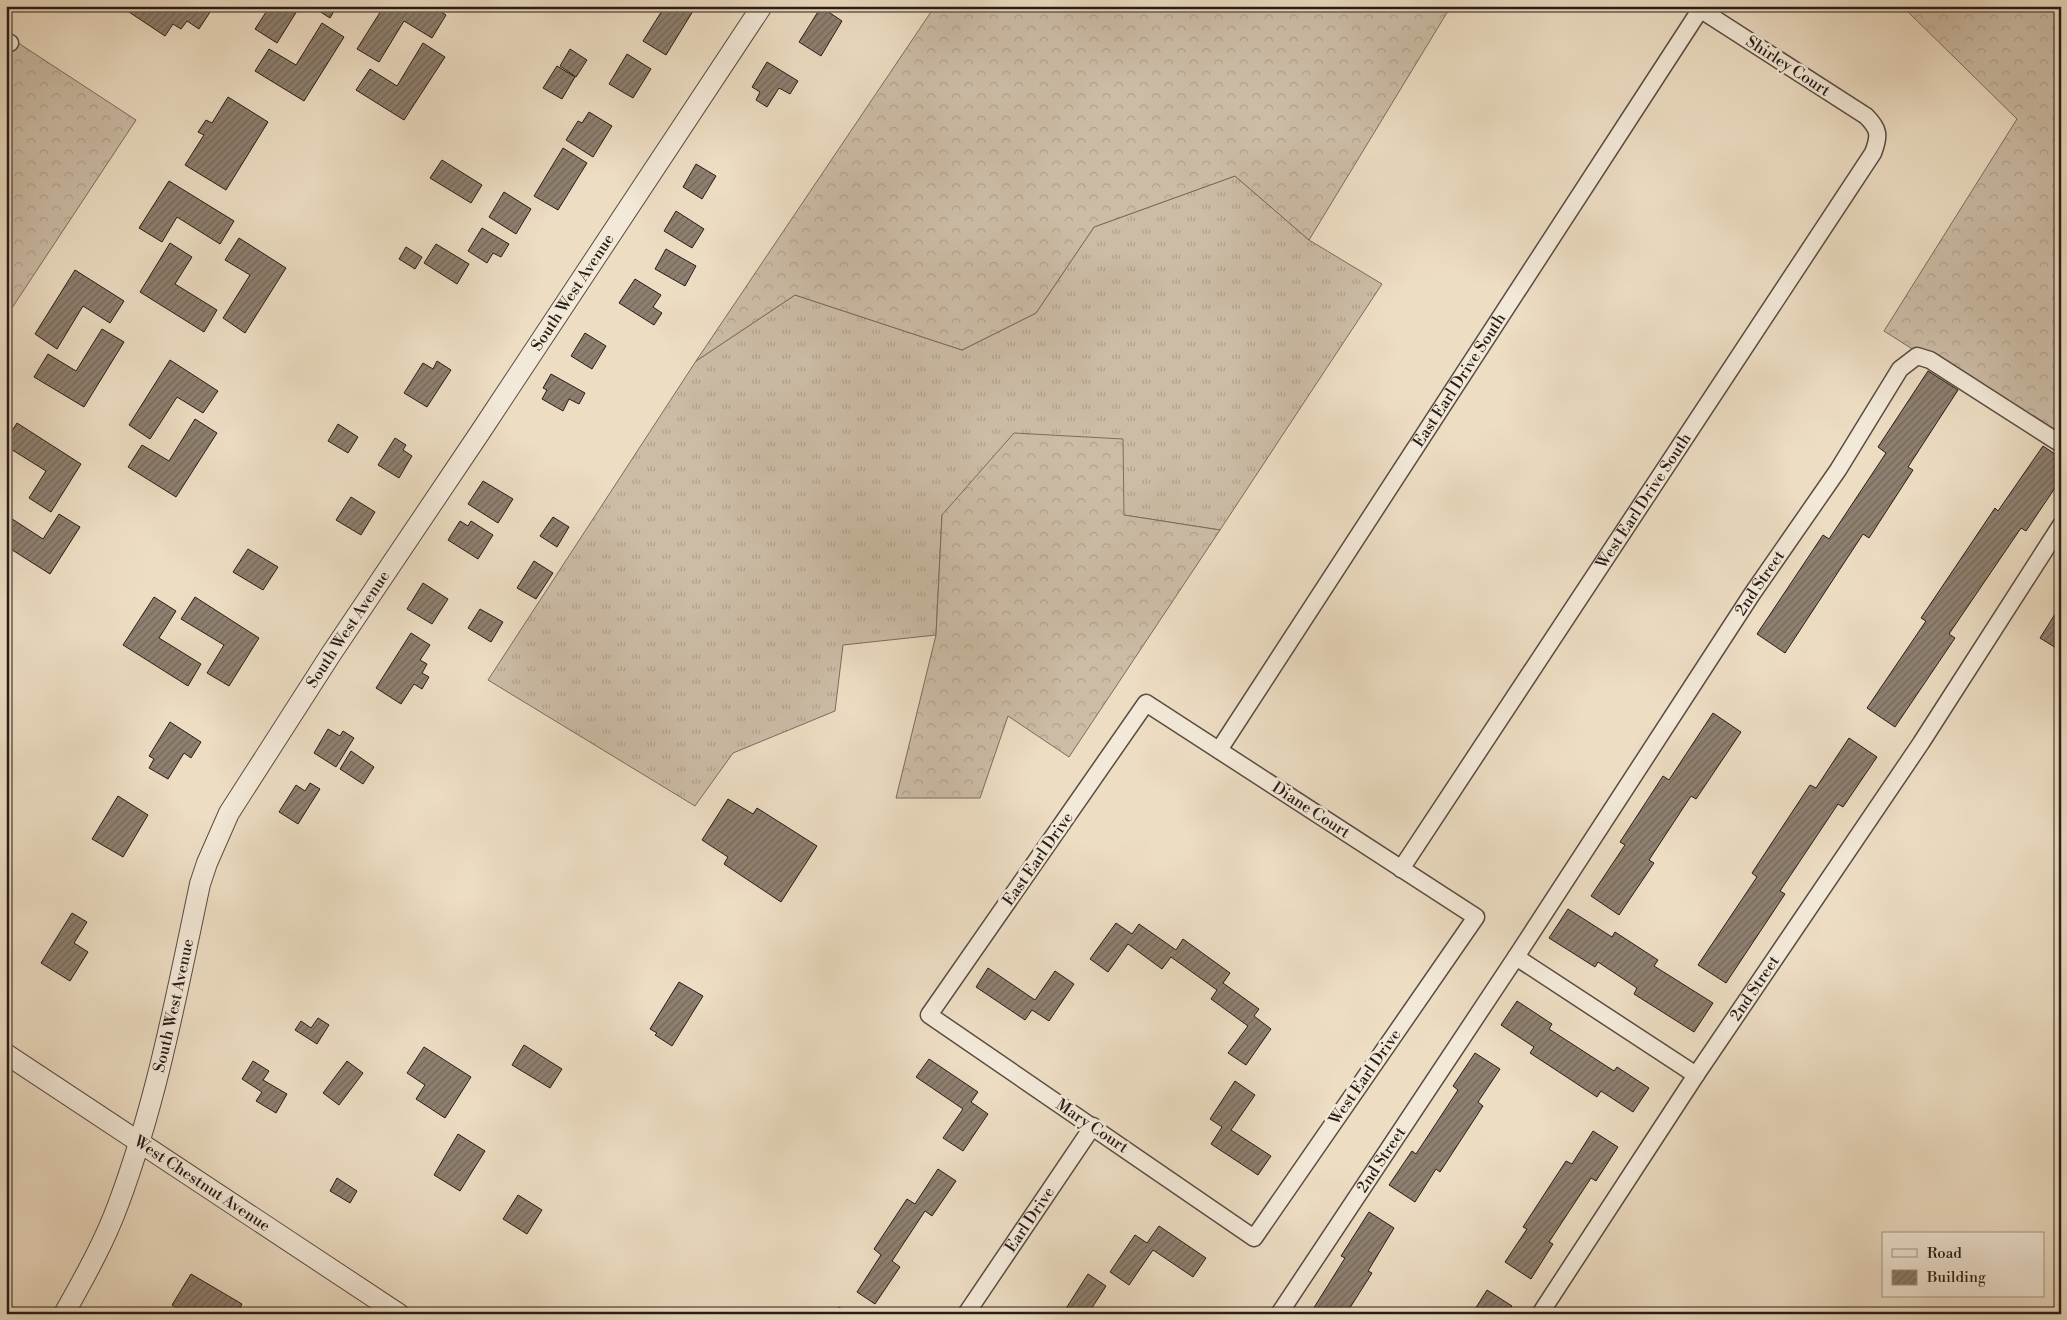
<svg xmlns="http://www.w3.org/2000/svg" width="2067" height="1320" viewBox="0 0 2067 1320" font-family="'Libre Bodoni',serif">
	<defs>
		<pattern id="grass-tufts" width="24" height="20" patternUnits="userSpaceOnUse" patternTransform="scale(1.25)"><rect width="24" height="20" fill="#ccbca6"/><path d="M3 7l-1-3M5 7V3M7 7l1-3M15 17l-1-3M17 17v-4M19 17l1-3" fill="none" stroke="#afa18e"/></pattern>
		<pattern id="forest-crowns" width="20" height="18" patternUnits="userSpaceOnUse" patternTransform="scale(1.25)"><rect width="20" height="18" fill="#ccbca6"/><path d="M2 6a3 3 0 1 1 6 0M12 15a3 3 0 1 1 6 0" fill="none" stroke="#afa18e"/></pattern>
		<pattern id="building-hatch" width="6" height="6" patternUnits="userSpaceOnUse" patternTransform="scale(1.25)"><rect width="6" height="6" fill="#8e8070"/><path d="M-1 1l2-2M0 6l6-6M5 7l2-2" fill="none" stroke="#74685b"/></pattern>
	</defs>
	<rect width="100%" height="100%" fill="#edddc3"/>
	<filter id="stains"><feTurbulence type="fractalNoise" baseFrequency=".004" numOctaves="4"/><feColorMatrix values="0 0 0 0 .2 0 0 0 0 .09 0 0 0 0 .02 0 0 0 .5 -.17"/></filter>
	<radialGradient id="worn" r=".72"><stop offset=".6" stop-color="#630" stop-opacity="0"/><stop offset="1" stop-color="#630" stop-opacity=".3"/></radialGradient>
	<path fill="url(#grass-tufts)" stroke="#7a6c5e" d="M 1235,176 L 1309,240 L 1382,284 L 1220,530 L 1124,515 L 942,515 L 936,635 L 843,645 L 835,711 L 733,753 L 695,806 L 488,680 L 696,361 L 795,295 L 962,350 L 1036,313 L 1094,227 Z"/>
	<path fill="url(#forest-crowns)" stroke="#7a6c5e" d="M 935,6 L 1451,6 L 1309,240 L 1235,176 L 1094,227 L 1036,313 L 962,350 L 795,295 L 696,361 Z
		M 1902,6 L 2061,6 L 2061,443 L 1884,331 L 2017,119 Z
		M 6,35 L 136,120 L 6,317 Z
		M 1014,433 L 1123,439 L 1124,515 L 1220,530 L 1069,757 L 1008,716 L 980,798 L 896,798 L 936,635 L 942,515 Z"/>
	<path fill="url(#building-hatch)" stroke="#281c16" d="M 120,6 L 214,6 L 199,29 L 187,21 L 181,29 L 173,24 L 165,36 Z
		M 270,6 L 300,6 L 277,43 L 255,29 Z
		M 311,6 L 337,6 L 330,18 Z
		M 384,6 L 432,6 L 446,15 L 432,38 L 404,21 L 379,62 L 357,49 Z
		M 665,6 L 686,6 L 693,11 L 666,55 L 643,41 Z
		M 821,7 L 842,21 L 821,56 L 799,42 Z
		M 322,23 L 344,37 L 304,101 L 255,71 L 269,49 L 296,65 Z
		M 423,43 L 445,57 L 404,120 L 356,90 L 370,69 L 397,86 Z
		M 570,49 L 587,60 L 576,77 L 560,66 Z
		M 627,54 L 651,69 L 633,98 L 609,84 Z
		M 767,62 L 798,81 L 790,94 L 779,88 L 767,107 L 756,100 L 760,92 L 752,87 Z
		M 557,66 L 575,77 L 562,99 L 543,88 Z
		M 228,97 L 268,122 L 226,190 L 185,165 L 204,135 L 198,132 L 206,120 L 212,123 Z
		M 589,112 L 612,126 L 593,157 L 566,140 L 578,121 L 582,123 Z
		M 563,148 L 587,163 L 558,210 L 534,196 Z
		M 442,160 L 482,185 L 471,203 L 430,178 Z
		M 696,164 L 716,176 L 702,199 L 683,187 Z
		M 169,181 L 234,221 L 220,244 L 177,217 L 162,242 L 139,228 Z
		M 504,192 L 531,209 L 516,234 L 489,217 Z
		M 676,211 L 704,229 L 692,248 L 664,231 Z
		M 482,228 L 509,244 L 501,257 L 493,253 L 487,263 L 468,251 Z
		M 239,238 L 286,268 L 245,333 L 223,318 L 250,275 L 225,260 Z
		M 170,243 L 192,257 L 175,284 L 217,310 L 204,332 L 140,292 Z
		M 436,244 L 469,264 L 457,284 L 424,263 Z
		M 406,247 L 422,257 L 415,269 L 399,259 Z
		M 666,249 L 696,266 L 685,286 L 655,269 Z
		M 75,270 L 124,301 L 110,323 L 83,306 L 57,349 L 35,334 Z
		M 635,279 L 661,295 L 653,307 L 662,313 L 654,325 L 619,303 Z
		M 102,329 L 124,342 L 84,407 L 34,377 L 48,354 L 76,371 Z
		M 585,333 L 606,346 L 592,369 L 571,356 Z
		M 170,360 L 218,391 L 203,413 L 177,397 L 150,439 L 129,425 Z
		M 437,361 L 451,370 L 427,407 L 404,393 L 423,363 L 433,369 Z
		M 1928,371 L 1958,390 L 1908,467 L 1913,470 L 1869,538 L 1863,534 L 1785,653 L 1757,634 L 1823,535 L 1829,539 L 1886,453 L 1878,447 Z
		M 551,374 L 585,393 L 579,404 L 569,399 L 563,411 L 542,399 L 547,390 L 543,388 Z
		M 195,419 L 217,433 L 176,497 L 128,467 L 142,445 L 169,461 Z
		M 17,423 L 81,464 L 51,512 L 29,498 L 46,471 L 6,446 L 6,440 Z
		M 338,424 L 358,437 L 348,453 L 328,441 Z
		M 395,438 L 406,445 L 403,450 L 412,456 L 399,478 L 378,465 Z
		M 2043,446 L 2061,458 L 2061,479 L 2026,531 L 2021,528 L 1949,634 L 1955,638 L 1895,727 L 1867,708 L 1926,621 L 1921,618 L 1995,508 L 1998,511 Z
		M 483,481 L 513,499 L 498,523 L 468,504 Z
		M 351,497 L 375,512 L 361,535 L 336,520 Z
		M 59,514 L 80,527 L 50,574 L 6,546 L 6,515 L 43,539 Z
		M 553,517 L 569,527 L 557,547 L 540,536 Z
		M 460,521 L 468,526 L 471,521 L 493,535 L 478,559 L 448,540 Z
		M 248,549 L 278,567 L 263,590 L 233,572 Z
		M 534,561 L 553,573 L 536,599 L 517,588 Z
		M 423,583 L 448,599 L 432,624 L 407,609 Z
		M 154,597 L 176,611 L 159,638 L 201,664 L 188,686 L 123,645 Z
		M 195,597 L 259,638 L 229,686 L 207,673 L 224,645 L 181,619 Z
		M 480,609 L 503,622 L 491,642 L 468,628 Z
		M 2057,611 L 2061,613 L 2061,651 L 2040,638 Z
		M 411,633 L 430,645 L 420,660 L 427,664 L 422,673 L 429,677 L 422,689 L 414,684 L 401,704 L 376,688 Z
		M 1713,713 L 1741,732 L 1696,799 L 1691,796 L 1649,860 L 1654,863 L 1619,915 L 1591,896 L 1625,845 L 1620,842 L 1663,776 L 1669,780 Z
		M 170,722 L 201,742 L 191,758 L 184,753 L 168,779 L 149,768 L 154,759 L 149,756 Z
		M 328,729 L 340,736 L 343,731 L 354,738 L 336,767 L 314,753 Z
		M 1849,738 L 1877,757 L 1843,807 L 1838,804 L 1780,891 L 1785,894 L 1726,983 L 1698,965 L 1757,877 L 1752,873 L 1810,785 L 1816,788 Z
		M 351,751 L 374,767 L 363,784 L 340,769 Z
		M 310,783 L 320,789 L 298,824 L 279,812 L 296,785 L 305,791 Z
		M 118,796 L 148,815 L 123,857 L 92,839 Z
		M 728,799 L 753,814 L 757,808 L 817,846 L 781,902 L 724,864 L 728,857 L 702,840 Z
		M 1568,909 L 1612,937 L 1615,932 L 1658,960 L 1654,966 L 1713,1003 L 1694,1032 L 1634,994 L 1637,988 L 1598,962 L 1595,967 L 1549,938 Z
		M 72,913 L 87,922 L 74,943 L 88,952 L 70,981 L 41,963 Z
		M 1116,923 L 1132,934 L 1139,924 L 1176,950 L 1183,939 L 1230,973 L 1223,983 L 1259,1009 L 1254,1016 L 1271,1029 L 1246,1065 L 1228,1053 L 1248,1026 L 1211,999 L 1217,990 L 1171,957 L 1162,969 L 1128,944 L 1108,972 L 1090,959 Z
		M 988,968 L 1035,1000 L 1055,971 L 1074,984 L 1049,1021 L 1032,1010 L 1025,1020 L 976,987 Z
		M 679,982 L 703,996 L 672,1046 L 655,1035 L 657,1033 L 650,1029 Z
		M 1517,1001 L 1552,1024 L 1549,1029 L 1614,1071 L 1617,1067 L 1649,1088 L 1633,1112 L 1601,1091 L 1597,1097 L 1530,1053 L 1534,1047 L 1501,1025 Z
		M 318,1018 L 329,1025 L 317,1044 L 295,1030 L 301,1021 L 311,1028 Z
		M 524,1045 L 562,1069 L 550,1088 L 512,1065 Z
		M 424,1047 L 471,1077 L 445,1118 L 416,1099 L 425,1085 L 407,1073 Z
		M 1475,1053 L 1500,1069 L 1478,1102 L 1483,1106 L 1440,1172 L 1436,1169 L 1415,1202 L 1389,1185 L 1412,1151 L 1416,1154 L 1458,1090 L 1453,1086 Z
		M 929,1059 L 978,1092 L 971,1102 L 988,1114 L 963,1151 L 943,1138 L 963,1109 L 916,1077 Z
		M 253,1061 L 269,1071 L 263,1080 L 287,1094 L 276,1113 L 256,1101 L 262,1092 L 242,1079 Z
		M 347,1061 L 363,1073 L 339,1105 L 323,1093 Z
		M 1235,1081 L 1255,1095 L 1231,1130 L 1271,1156 L 1258,1175 L 1211,1144 L 1222,1127 L 1210,1119 Z
		M 1593,1131 L 1618,1147 L 1596,1181 L 1591,1178 L 1549,1242 L 1553,1244 L 1531,1279 L 1505,1262 L 1527,1229 L 1523,1227 L 1566,1161 L 1572,1164 Z
		M 458,1134 L 485,1151 L 460,1191 L 434,1175 Z
		M 938,1169 L 956,1181 L 932,1216 L 925,1211 L 892,1261 L 900,1267 L 875,1304 L 857,1292 L 881,1255 L 874,1249 L 907,1199 L 915,1204 Z
		M 337,1178 L 357,1191 L 350,1203 L 330,1191 Z
		M 518,1195 L 542,1210 L 527,1234 L 503,1219 Z
		M 1369,1212 L 1394,1228 L 1368,1271 L 1372,1273 L 1346,1314 L 1310,1314 L 1345,1258 L 1341,1256 Z
		M 1159,1226 L 1206,1258 L 1193,1277 L 1153,1250 L 1129,1285 L 1110,1272 L 1135,1235 L 1147,1243 Z
		M 191,1274 L 242,1304 L 237,1314 L 187,1314 L 172,1305 Z
		M 1088,1274 L 1106,1286 L 1088,1314 L 1071,1314 L 1065,1310 Z
		M 6,1286 L 11,1288 L 6,1297 Z
		M 1487,1290 L 1512,1306 L 1507,1314 L 1472,1314 Z
		M 839,1307 L 849,1314 L 834,1314 Z
		M 1648,1311 L 1685,1314 L 1648,1314 Z"/>
	<g fill="none" stroke-linecap="round" stroke-linejoin="round">
		<g stroke="#594c41" stroke-width="19">
			<g id="minor">
				<path d="M 6,41 L 10,43"/>
				<path d="M 1146,703 L 1476,917 L 1254,1238 L 929,1015 Z"/>
				<path id="s1" d="M 1219,750 L 1700,10"/>
				<path id="s2" d="M 1401,869 L 1873,153 C 1880,135 1879,129 1866,116 L 1695,6"/>
				<path d="M 1516,957 L 1696,1075"/>
				<path id="s3" d="M 966,1314 L 1093,1126"/>
				<path id="s4" d="M 1279,1314 L 1516,957 L 1752,594 L 1838,470 L 1900,369 L 1917,356 L 1930,360 L 2061,444"/>
				<path id="s5" d="M 1540,1314 L 1696,1075 L 1921,743 L 2061,525"/>
			</g>
		</g>
		<g stroke="#594c41" stroke-width="22">
			<g id="tertiary">
				<path id="s6" d="M 6,1054 L 399,1314"/>
				<path id="s7" d="M 64,1314 C 84,1278 104,1243 118,1205 C 157,1101 177,992 200,884 L 207,863 L 229,813 L 331,654 L 479,434 L 762,6"/>
			</g>
		</g>
		<use href="#minor" stroke="#f3e9d8" stroke-width="16"/>
		<use href="#tertiary" stroke="#f3e9d8" stroke-width="20"/>
	</g>
	<g text-anchor="middle" dominant-baseline="central" stroke-width="5" stroke-linejoin="round" paint-order="stroke">
		<g font-size="16" fill="#281c16" stroke="#f3e9d8">
			<text transform="translate(1788 66) rotate(33)">Shirley Court</text>
			<text stroke="none"><textPath href="#s7" startOffset="1154">South West Avenue</textPath></text>
			<text stroke="none"><textPath href="#s1" startOffset="441">East Earl Drive South</textPath></text>
			<text stroke="none"><textPath href="#s2" startOffset="441">West Earl Drive South</textPath></text>
			<text stroke="none"><textPath href="#s4" startOffset="875">2nd Street</textPath></text>
			<text stroke="none"><textPath href="#s7" startOffset="749">South West Avenue</textPath></text>
			<text transform="translate(1311 810) rotate(33)">Diane Court</text>
			<text transform="translate(1038 859) rotate(-55)">East Earl Drive</text>
			<text stroke="none"><textPath href="#s5" startOffset="390">2nd Street</textPath></text>
			<text stroke="none"><textPath href="#s7" startOffset="329">South West Avenue</textPath></text>
			<text transform="translate(1365 1077) rotate(-55)">West Earl Drive</text>
			<text transform="translate(1092 1126) rotate(34)">Mary Court</text>
			<text stroke="none"><textPath href="#s4" startOffset="185">2nd Street</textPath></text>
			<text stroke="none"><textPath href="#s6" startOffset="235">West Chestnut Avenue</textPath></text>
			<text stroke="none"><textPath href="#s3" startOffset="114">Earl Drive</textPath></text>
		</g>
	</g>
	<rect width="2067" height="1320" fill="none" stroke="#edddc3" stroke-width="25"/>
	<rect x="8" y="8" width="2052" height="1305" fill="none" stroke="#281c16" stroke-width="2.5"/>
	<rect x="12" y="12" width="2042" height="1295" fill="none" stroke="#281c16"/>
	<rect x="1882" y="1232" width="162" height="65" fill="#f3e9d8" stroke="#a2978a"/>
	<rect x="1892" y="1249" width="25" height="8" fill="#f3e9d8" stroke="#a2978a"/>
	<text x="1927" y="1258" font-size="15" fill="#281c16">Road</text>
	<rect x="1892" y="1270" width="25" height="15" fill="url(#building-hatch)" stroke="#a2978a"/>
	<text x="1927" y="1282" font-size="15" fill="#281c16">Building</text>
	<rect width="100%" height="100%" filter="url(#stains)"/>
	<rect width="100%" height="100%" fill="url(#worn)"/>
</svg>
